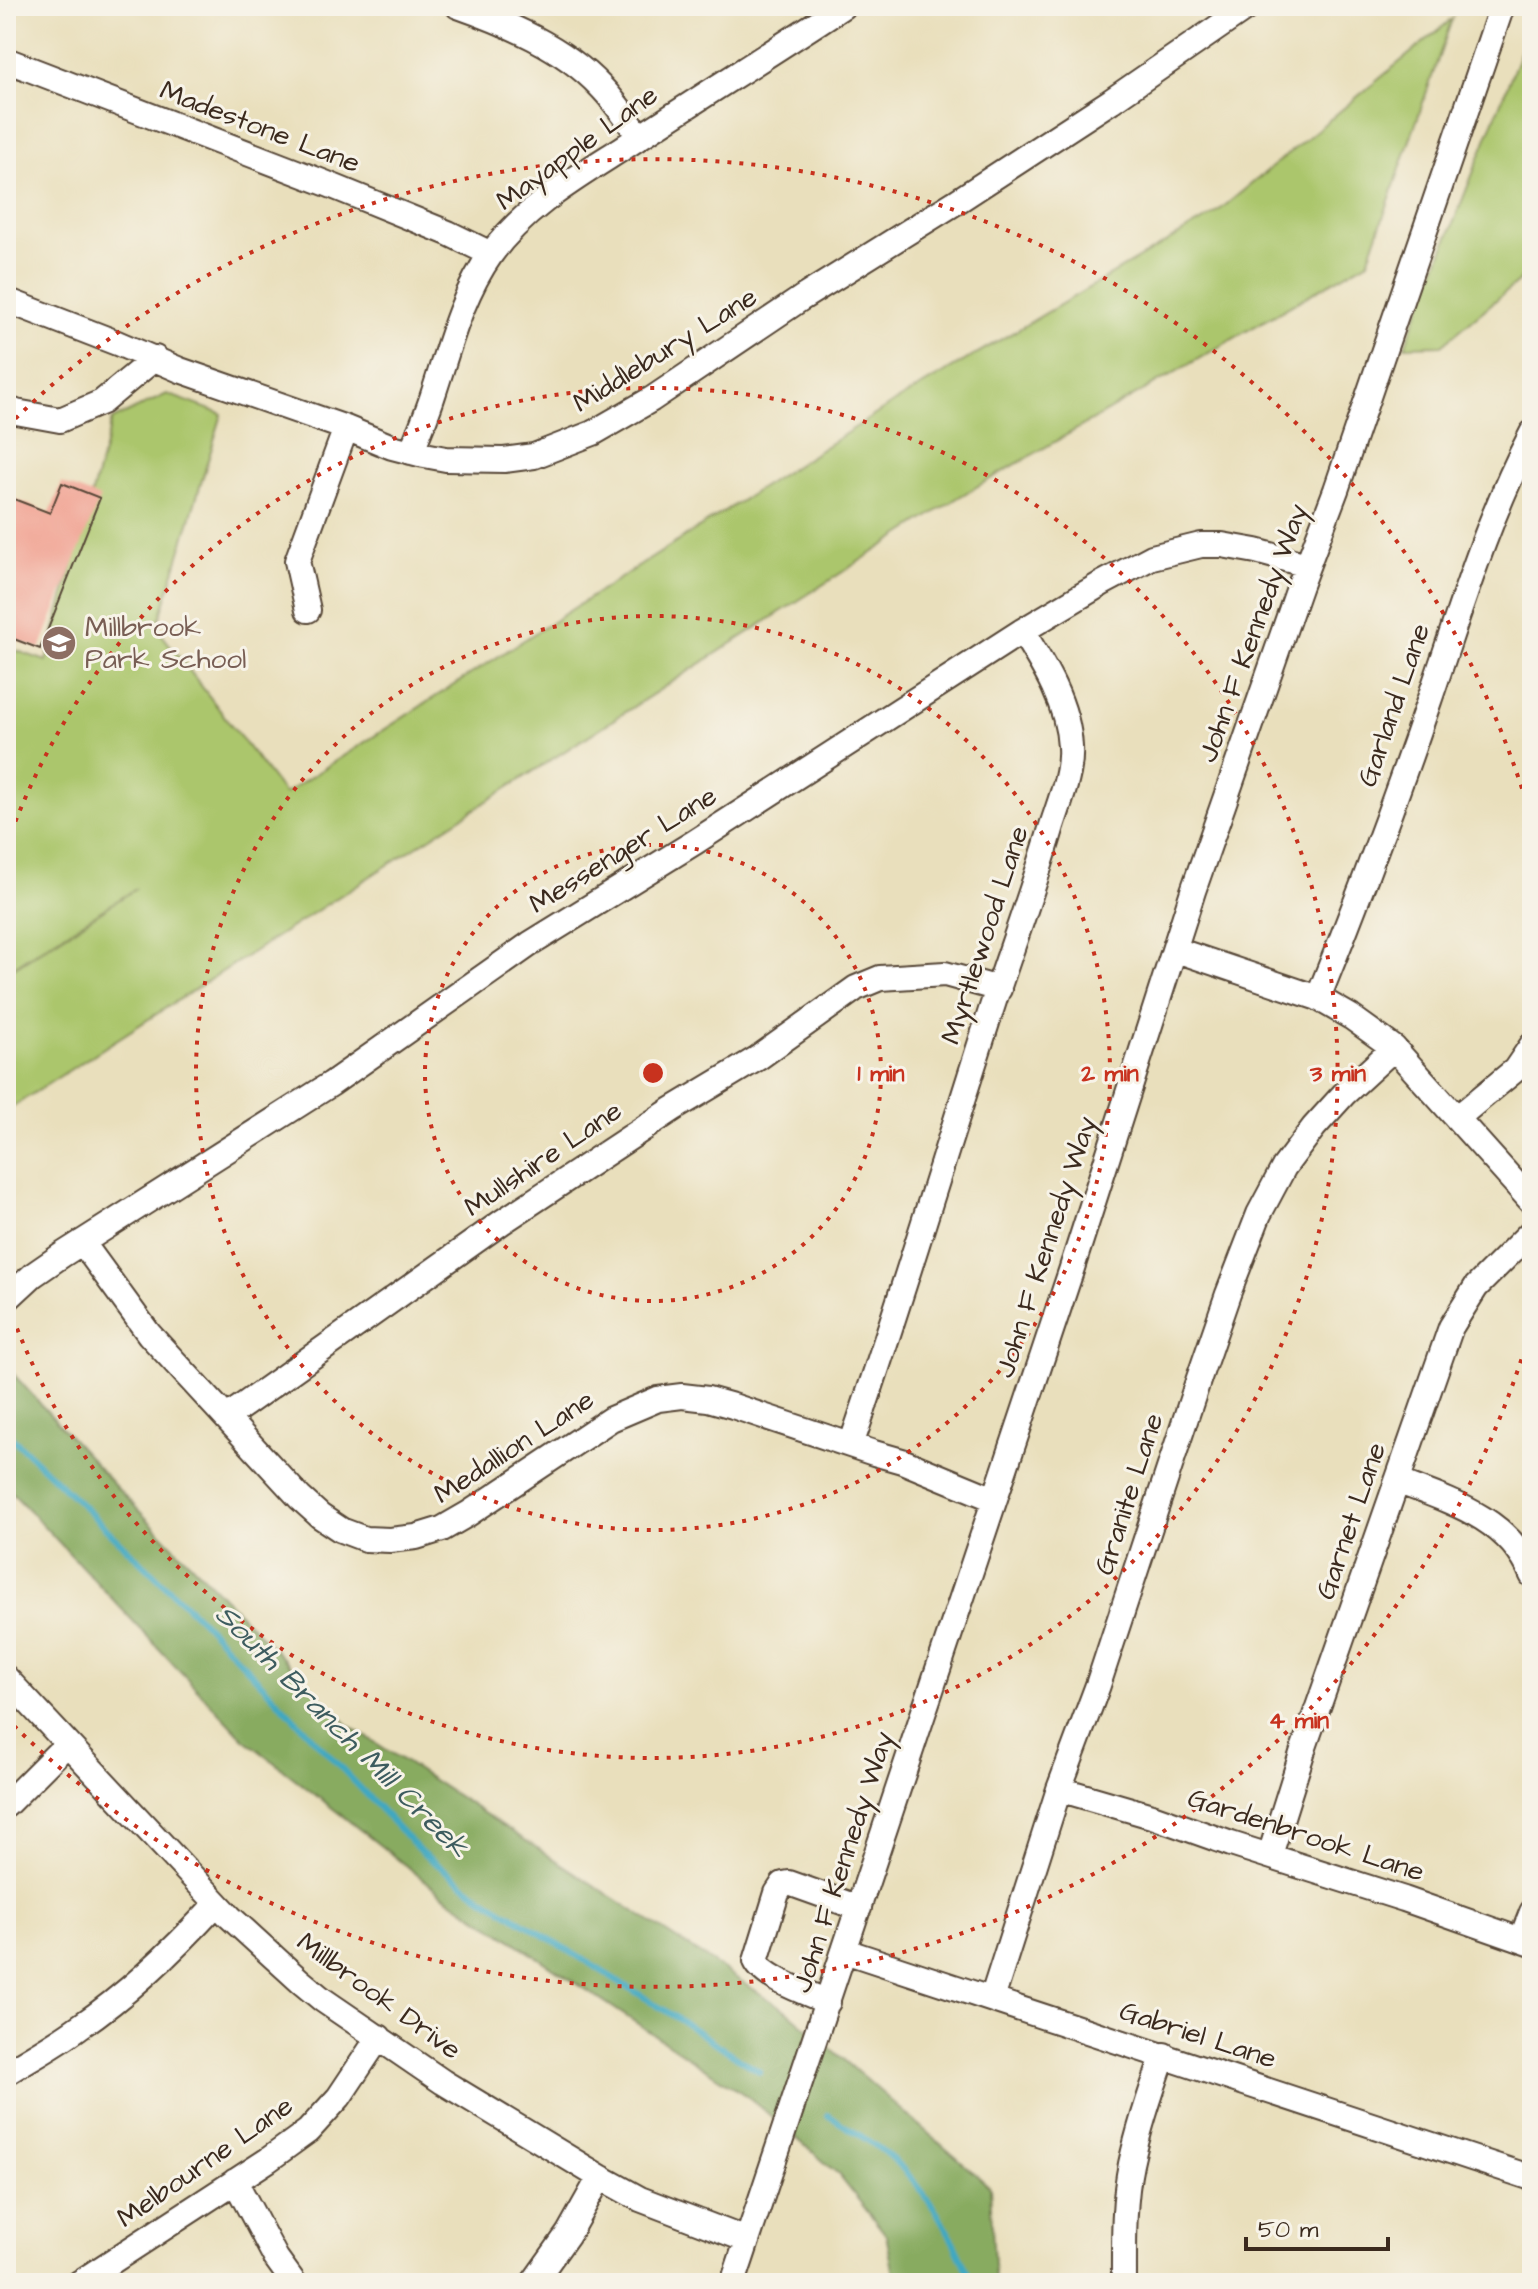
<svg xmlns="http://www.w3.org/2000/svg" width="1538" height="2289" viewBox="0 0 1538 2289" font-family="'Architects Daughter',sans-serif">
	<rect width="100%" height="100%" fill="#f7f3e8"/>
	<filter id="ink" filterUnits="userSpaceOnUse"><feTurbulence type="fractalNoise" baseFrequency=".0125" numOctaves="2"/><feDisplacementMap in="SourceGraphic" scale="16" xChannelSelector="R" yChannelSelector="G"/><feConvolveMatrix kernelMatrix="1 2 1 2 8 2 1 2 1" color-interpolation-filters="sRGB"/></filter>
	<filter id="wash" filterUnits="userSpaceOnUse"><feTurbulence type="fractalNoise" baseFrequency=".006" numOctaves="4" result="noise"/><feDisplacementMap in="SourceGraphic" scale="32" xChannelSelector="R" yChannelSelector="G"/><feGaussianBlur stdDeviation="1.8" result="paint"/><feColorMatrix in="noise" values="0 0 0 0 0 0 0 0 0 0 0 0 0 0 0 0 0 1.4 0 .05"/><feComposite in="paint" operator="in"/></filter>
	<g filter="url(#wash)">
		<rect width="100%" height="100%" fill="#e9dfbc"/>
		<path fill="#abc66c" stroke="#737845" stroke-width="2" d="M 1452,19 L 1368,261 L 959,497 L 6,1111 L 6,973 L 137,888 L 6,971 L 6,647 L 46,661 L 112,420 L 167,394 L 222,414 L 157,628 L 284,794 L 898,400 L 1216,213 Z
			M 1532,23 L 1532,270 L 1442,345 L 1405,346 Z"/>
		<path fill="#88ab60" stroke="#626a3f" stroke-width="2" d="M 6,1366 L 113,1484 L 347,1724 L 790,2013 L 990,2187 L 995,2283 L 896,2283 L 886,2235 L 837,2173 L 751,2099 L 442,1894 L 243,1738 L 6,1486 Z"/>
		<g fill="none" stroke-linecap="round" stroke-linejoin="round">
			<path stroke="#41a8c1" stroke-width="6" d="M 6,1432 L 201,1620 L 422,1853 L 480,1896 L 647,1999 L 760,2072
				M 828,2115 C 849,2129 871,2141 890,2157 C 929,2190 953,2237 972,2283"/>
		</g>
		<g id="blocks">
			<path fill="#f09a89" d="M 62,483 L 100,498 L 40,649 L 6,636 L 6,496 L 50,513 Z"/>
		</g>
	</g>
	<g filter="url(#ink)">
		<use href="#blocks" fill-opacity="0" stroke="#554536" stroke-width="2"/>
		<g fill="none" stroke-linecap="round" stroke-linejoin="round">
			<g stroke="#554536" stroke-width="28">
				<path id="minor" d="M 458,6 C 509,24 563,47 600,86 C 615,101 627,119 639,136
					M 6,60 L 325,183 L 448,233 L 491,254
					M 6,300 L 117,343 L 180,370 L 346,428 L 392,447 L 419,454 L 446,459 L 504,460 L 534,456 L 593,433 L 652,399 L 802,298 L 956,202 L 1111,101 L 1249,6
					M 6,408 L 16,412 L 60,420 L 102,402 L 155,358
					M 411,452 C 419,433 427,414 433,395 C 449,347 461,296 491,254 C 524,208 576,178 623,148 C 696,100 770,54 843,6
					M 308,610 L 297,561 L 346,428
					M 1176,950 L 1318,998 L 1351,1017 L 1394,1048 L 1532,1202
					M 1318,998 C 1358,900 1395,801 1429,701 C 1460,610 1487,519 1532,433
					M 1457,1118 L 1515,1070 L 1532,1045
					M 82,1242 L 149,1334 L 300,1498 L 320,1516 L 341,1530 L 365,1539 L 390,1540 L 416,1537 L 442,1529 L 468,1514 L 611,1419 L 658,1399 L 682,1396 L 708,1399 L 733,1406 L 874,1453 L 902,1461 L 994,1499
					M 6,1300 L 33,1275 L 62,1255 L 331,1084 L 530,944 L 695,842 L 1022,631 L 1101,584 L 1152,557 L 1201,545 L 1222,545 L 1256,551 L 1307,565
					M 227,1417 L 502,1222 L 673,1109 L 758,1058 L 856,988 L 880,978 L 945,974 L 999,989
					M 851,1445 C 902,1298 946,1149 994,1001 C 1013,944 1034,887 1051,829 C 1059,803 1072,774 1070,747 C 1068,704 1044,666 1022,631
					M 1397,1481 C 1449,1501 1509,1518 1532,1575
					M 6,1678 L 230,1917 L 300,1981 L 323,2000 L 443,2082 L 600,2177 L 640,2199 L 747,2240
					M 1059,1789 L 1155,1817 L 1231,1844 L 1404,1899 L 1532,1944
					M 6,1805 L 67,1744
					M 1270,1855 L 1303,1750 L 1451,1327 L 1476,1287 L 1532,1231
					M 1521,1940 L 1532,1912
					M 845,1951 L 1532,2178
					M 992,1999 L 1059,1789 L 1098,1685 L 1198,1381 L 1228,1294 L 1259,1214 L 1284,1167 L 1314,1127 L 1344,1094 L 1394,1048
					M 828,2002 C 810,1994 764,1979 756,1961 L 777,1893 L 783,1884 L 789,1883 L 859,1908
					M 6,2073 C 30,2058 56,2044 79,2027 C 131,1992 175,1949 217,1903
					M 235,2181 L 276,2258 L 294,2283
					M 79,2283 L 268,2160 L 308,2131 L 339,2097 L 379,2037
					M 533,2283 L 568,2234 L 600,2177
					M 733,2283 L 1071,1271 L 1193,891 L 1300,585 L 1336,490 L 1502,6
					M 1124,2283 C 1124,2244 1123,2202 1131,2164 C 1139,2127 1151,2091 1164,2055"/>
			</g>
			<use href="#minor" stroke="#fff" stroke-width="24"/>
		</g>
	</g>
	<g fill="none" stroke="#c8321e" stroke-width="4" stroke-dasharray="4 8">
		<circle cx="653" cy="1073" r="228"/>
		<circle cx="653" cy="1073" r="457"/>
		<path d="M7 844A685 685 0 1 1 7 1302"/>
		<path d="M1532 1325A914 914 0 0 1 7 1719M7 427A914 914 0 0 1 1532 821"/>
	</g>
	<defs>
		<g id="school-disc" transform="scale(1.8)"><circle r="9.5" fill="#8d6e63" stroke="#f7f3e8"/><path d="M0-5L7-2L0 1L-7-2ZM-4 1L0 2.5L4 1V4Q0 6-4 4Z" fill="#fff"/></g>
	</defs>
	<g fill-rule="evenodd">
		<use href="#school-disc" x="59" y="643"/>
	</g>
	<g text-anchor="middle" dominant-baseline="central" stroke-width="6" stroke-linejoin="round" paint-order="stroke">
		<g font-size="28" fill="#3b2a1e" stroke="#f7f3e8">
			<text transform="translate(260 127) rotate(21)">Madestone Lane</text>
			<text transform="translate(577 148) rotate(-36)">Mayapple Lane</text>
			<text transform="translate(665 350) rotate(-32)">Middlebury Lane</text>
			<text transform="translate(1253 633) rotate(-70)">John F Kennedy Way</text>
			<text transform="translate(1394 705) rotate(-71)">Garland Lane</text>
			<text transform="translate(623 850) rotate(-32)">Messenger Lane</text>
			<text transform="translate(985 935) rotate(-72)">Myrtlewood Lane</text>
			<text transform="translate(543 1159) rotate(-34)">Mullshire Lane</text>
			<text transform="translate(1046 1247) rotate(-72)">John F Kennedy Way</text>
			<text transform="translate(514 1447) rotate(-33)">Medallion Lane</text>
			<text transform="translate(1129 1494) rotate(-72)">Granite Lane</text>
			<text transform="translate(1351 1521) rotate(-71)">Garnet Lane</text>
			<text transform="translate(1306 1835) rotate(18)">Gardenbrook Lane</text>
			<text transform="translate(843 1862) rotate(-72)">John F Kennedy Way</text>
			<text transform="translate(379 1996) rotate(36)">Millbrook Drive</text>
			<text transform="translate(1198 2035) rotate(18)">Gabriel Lane</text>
			<text transform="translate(205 2162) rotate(-35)">Melbourne Lane</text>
		</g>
		<g font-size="28" fill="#785e54" stroke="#f7f3e8" text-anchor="start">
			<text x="85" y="627">Millbrook<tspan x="85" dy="32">Park School</tspan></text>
		</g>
		<g font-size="30" font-style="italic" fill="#3d5c5f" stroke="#f7f3e8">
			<text transform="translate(342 1731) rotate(45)">South Branch Mill Creek</text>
		</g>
	</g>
	<circle cx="653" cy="1073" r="12" fill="#c8321e" stroke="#f7f3e8" stroke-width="4"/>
	<g font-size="24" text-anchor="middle" font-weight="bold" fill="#c8321e" stroke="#f7f3e8" stroke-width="6" stroke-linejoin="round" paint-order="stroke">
		<text x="881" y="1081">1 min</text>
		<text x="1110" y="1081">2 min</text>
		<text x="1338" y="1081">3 min</text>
		<text x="1299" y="1728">4 min</text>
	</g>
	<rect width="1538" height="2289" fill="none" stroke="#f7f3e8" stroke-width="32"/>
	<path d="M1246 2237v12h142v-12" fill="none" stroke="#3b2a1e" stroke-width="4"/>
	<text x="1258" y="2237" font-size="24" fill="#3b2a1e" stroke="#f7f3e8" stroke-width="6" paint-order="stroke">50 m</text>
</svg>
